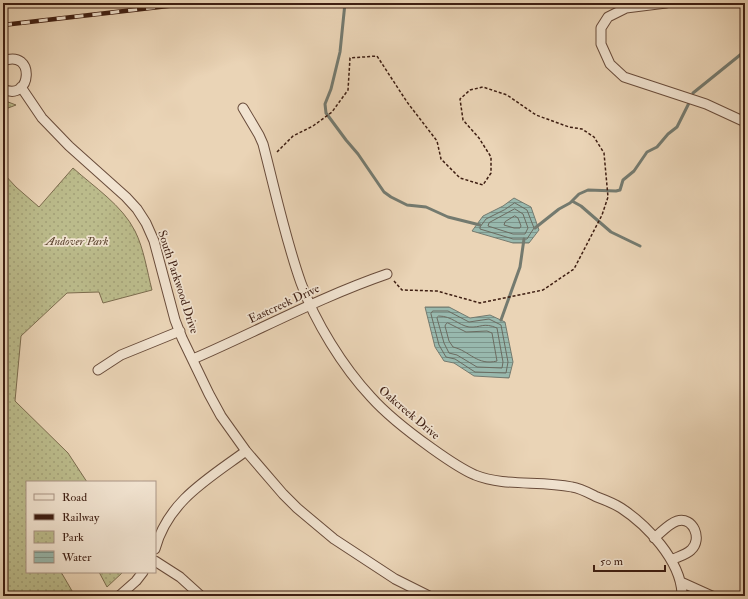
<svg xmlns="http://www.w3.org/2000/svg" width="748" height="599" viewBox="0 0 748 599" font-family="'IM FELL Double Pica',serif">
	<defs>
		<pattern id="park-dots" width="8" height="8" patternUnits="userSpaceOnUse"><rect width="8" height="8" fill="#bbbb8b"/><path d="M2 2h.1M6 6h.1" fill="none" stroke="#a2a077" stroke-width="1.8" stroke-linecap="round"/></pattern>
		<pattern id="water-rules" width="6" height="5" patternUnits="userSpaceOnUse"><rect width="6" height="5" fill="#98b8ad"/><path d="M0 2.5h6" fill="none" stroke="#7d958b"/></pattern>
	</defs>
	<rect width="100%" height="100%" fill="#ead4b6"/>
	<filter id="stains"><feTurbulence type="fractalNoise" baseFrequency=".005" numOctaves="4"/><feColorMatrix values="0 0 0 0 .2 0 0 0 0 .09 0 0 0 0 .02 0 0 0 .5 -.17"/></filter>
	<radialGradient id="worn" r=".72"><stop offset=".6" stop-color="#630" stop-opacity="0"/><stop offset="1" stop-color="#630" stop-opacity=".3"/></radialGradient>
	<path fill="url(#park-dots)" stroke="#7c6c4e" d="M 3,100 L 16,105 L 3,110 Z
		M 73,168 C 94,187 122,205 135,231 C 144,249 147,271 152,290 L 103,303 L 99,292 L 67,293 L 21,336 L 15,401 L 68,453 L 87,482 L 27,482 L 27,572 L 61,572 L 75,596 L 3,596 L 3,173 L 16,187 L 39,207 Z
		M 99,572 L 123,572 L 107,587 Z"/>
	<path fill="url(#water-rules)" stroke="#747a6f" d="M 514,198 L 531,207 L 539,230 L 529,243 L 513,243 L 472,231 L 483,216 L 503,206 Z
		M 425,307 L 449,307 L 470,318 L 490,315 L 505,322 L 513,362 L 509,378 L 474,376 L 454,363 L 444,361 L 435,347 Z"/>
	<g fill="none" stroke-linecap="round" stroke-linejoin="round">
		<path stroke="#6b6b60" stroke-width="1" d="M 515,203 L 527,210 L 534,228 L 527,239 L 513,239 L 480,229 L 480,227 L 486,219 L 504,210 Z
			M 515,209 L 523,214 L 528,228 L 525,234 L 513,234 L 488,226 L 489,223 Z
			M 515,216 L 518,218 L 521,226 L 520,228 L 514,228 L 504,225 L 505,222 Z
			M 433,311 L 448,311 L 469,322 L 489,319 L 501,325 L 508,362 L 506,373 L 475,372 L 455,359 L 446,357 L 439,345 L 431,314 Z
			M 439,316 C 452,316 458,325 469,327 C 481,328 483,322 497,328 L 503,362 L 502,368 L 477,367 L 457,355 L 449,353 L 444,343 L 437,318 Z
			M 448,323 L 466,332 L 487,331 L 492,333 L 497,361 C 477,366 470,351 453,347 L 449,341 L 445,326 L 446,324 Z"/>
		<path stroke="#747a6f" stroke-width="3" d="M 345,3 L 340,52 L 331,89 L 325,104 L 326,113 L 346,140 L 358,154 L 384,192 L 391,197 L 407,205 L 426,207 L 448,217 L 480,225
			M 693,93 L 745,51
			M 572,201 L 581,206 L 611,232 L 640,246
			M 535,228 L 559,209 L 570,203 L 579,194 L 588,190 L 616,191 L 620,190 L 623,180 L 634,171 L 647,152 L 657,147 L 668,134 L 677,127 L 690,101
			M 501,320 L 520,267 L 524,239"/>
		<g stroke="#694c3b" stroke-width="11">
			<path id="minor" d="M 666,3 L 626,8 L 608,17 L 601,28 L 601,44 L 610,64 L 624,77 L 706,104 L 745,122
				M 3,61 C 36,48 32,103 3,89
				M 21,87 L 42,118 L 69,146 L 126,197 L 137,209 L 146,223 L 154,241 L 175,320 L 182,338 L 209,394 L 221,416 L 246,451 L 283,494 L 297,508 L 334,539 L 395,579 L 429,596
				M 243,108 L 259,135 L 263,144 C 275,190 285,238 301,283 C 315,322 343,367 371,397 C 388,416 409,432 430,447 C 444,457 459,468 475,475 C 505,487 540,480 572,487 C 580,488 589,493 597,497 C 605,500 613,503 621,508 C 647,525 680,560 682,593 L 686,596
				M 193,359 C 258,331 320,297 387,274
				M 98,370 L 121,355 L 180,331
				M 654,538 C 661,533 668,524 677,521 C 693,516 703,539 691,550 C 686,555 677,557 671,560
				M 155,549 C 168,501 208,479 246,451
				M 155,561 L 180,577 L 201,596
				M 681,582 L 712,596
				M 119,596 L 136,581 L 143,572"/>
		</g>
		<path stroke="#3e1e12" stroke-width="1.5" stroke-dasharray="3 2" stroke-linecap="butt" d="M 277,152 L 293,136 L 313,126 L 332,112 L 348,90 L 350,58 L 377,56 L 407,102 L 437,141 L 441,159 L 460,178 L 483,185 L 491,173 L 491,157 L 479,138 L 463,120 L 460,99 L 470,90 L 483,87 L 507,95 L 536,115 L 569,127 L 582,129 L 594,137 L 604,153 L 608,197 L 602,215 L 574,269 L 543,290 L 480,303 L 437,291 L 402,290 L 394,281"/>
		<use href="#minor" stroke="#f1e3d0" stroke-width="9"/>
		<g stroke="#3e1e12" stroke-width="4.5">
			<path id="rail" d="M 3,25 L 194,3"/>
		</g>
		<use href="#rail" stroke="#f1e3d0" stroke-width="3" stroke-dasharray="9" stroke-linecap="butt"/>
	</g>
	<g text-anchor="middle" dominant-baseline="central" stroke-width="3.5" stroke-linejoin="round" paint-order="stroke">
		<g font-size="12" font-style="italic" fill="#5d4530" stroke="#f1e3d0">
			<text x="77" y="241">Andover Park</text>
		</g>
		<g font-size="12" fill="#3e1e12" stroke="#f1e3d0">
			<text transform="translate(178 282) rotate(72)">South Parkwood Drive</text>
			<text transform="translate(284 304) rotate(-25)">Eastcreek Drive</text>
			<text transform="translate(409 413) rotate(40)">Oakcreek Drive</text>
		</g>
	</g>
	<rect width="748" height="599" fill="none" stroke="#ead4b6" stroke-width="16"/>
	<rect x="4" y="4" width="740" height="591" fill="none" stroke="#3e1e12" stroke-width="2"/>
	<rect x="8" y="8" width="732" height="583" fill="none" stroke="#3e1e12"/>
	<rect x="26" y="481" width="130" height="92" fill="#f1e3d0" stroke="#a99484"/>
	<rect x="34" y="494" width="20" height="6" fill="#f1e3d0" stroke="#a99484"/>
	<text x="62" y="501" font-size="12" fill="#3e1e12">Road</text>
	<rect x="34" y="514" width="20" height="6" fill="#3e1e12" stroke="#a99484"/>
	<text x="62" y="521" font-size="12" fill="#3e1e12">Railway</text>
	<rect x="34" y="531" width="20" height="12" fill="url(#park-dots)" stroke="#a99484"/>
	<text x="62" y="541" font-size="12" fill="#3e1e12">Park</text>
	<rect x="34" y="551" width="20" height="12" fill="url(#water-rules)" stroke="#a99484"/>
	<text x="62" y="561" font-size="12" fill="#3e1e12">Water</text>
	<path d="M594 565v6h71v-6" fill="none" stroke="#3e1e12" stroke-width="2"/>
	<text x="600" y="565" font-size="12" fill="#3e1e12" stroke="#f1e3d0" stroke-width="3" paint-order="stroke">50 m</text>
	<rect width="100%" height="100%" filter="url(#stains)"/>
	<rect width="100%" height="100%" fill="url(#worn)"/>
</svg>
